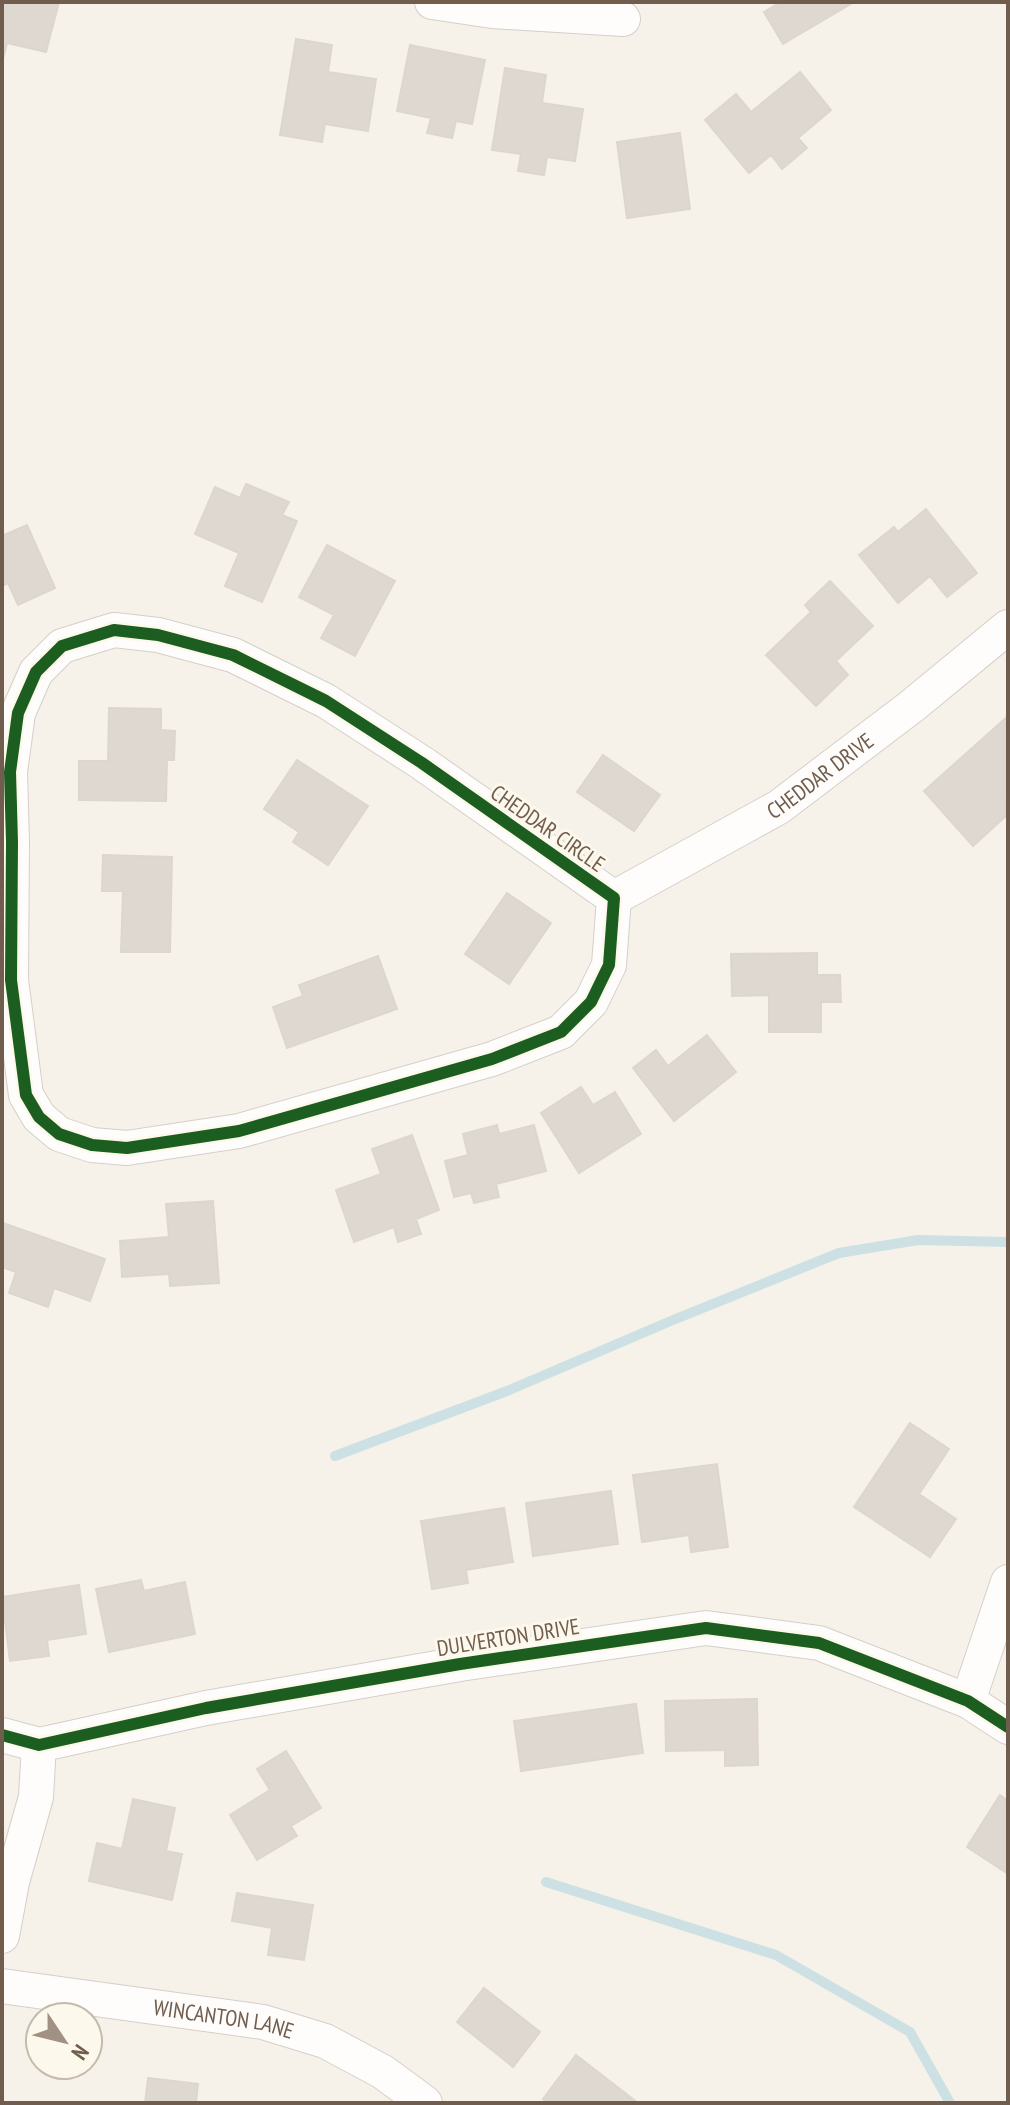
<svg xmlns="http://www.w3.org/2000/svg" width="1010" height="2105" viewBox="0 0 1010 2105" font-family="'PT Sans Narrow',sans-serif">
	<rect width="100%" height="100%" fill="#f6f2ea"/>
	<g fill="none" stroke-linecap="round" stroke-linejoin="round">
		<path stroke="#cde1e4" stroke-width="10" d="M 335,1456 L 507,1391 L 673,1320 L 839,1253 L 918,1240 L 1008,1242
			M 546,1882 L 776,1955 L 910,2032 L 950,2103"/>
	</g>
	<path fill="#dfd8d0" stroke="#ded6cd" stroke-width="2" d="M 2,2 L 59,2 L 46,52 L 7,43 L 2,63 Z
		M 781,2 L 854,2 L 783,44 L 764,12 Z
		M 296,39 L 332,45 L 328,72 L 376,79 L 368,131 L 325,124 L 322,142 L 280,135 Z
		M 410,45 L 485,60 L 472,124 L 456,121 L 452,138 L 427,133 L 431,118 L 397,111 Z
		M 505,68 L 546,75 L 542,103 L 583,109 L 575,161 L 547,157 L 544,175 L 518,171 L 521,154 L 492,150 Z
		M 800,72 L 831,110 L 798,138 L 807,148 L 782,169 L 771,155 L 749,173 L 705,120 L 736,94 L 751,112 Z
		M 680,133 L 690,209 L 627,218 L 617,142 Z
		M 246,484 L 289,502 L 282,515 L 297,521 L 262,602 L 225,586 L 239,553 L 195,534 L 215,487 L 240,498 Z
		M 926,509 L 977,573 L 947,597 L 930,576 L 898,603 L 859,555 L 894,527 L 898,532 Z
		M 27,525 L 55,588 L 18,605 L 8,583 L 2,586 L 2,536 Z
		M 327,545 L 395,581 L 355,656 L 321,638 L 334,615 L 299,597 Z
		M 830,581 L 873,626 L 836,661 L 848,675 L 816,706 L 766,655 L 811,612 L 805,605 Z
		M 109,708 L 161,709 L 161,730 L 175,731 L 174,760 L 167,760 L 166,801 L 79,800 L 79,761 L 108,761 Z
		M 1008,716 L 1008,794 L 1004,798 L 1008,803 L 1008,814 L 973,846 L 924,791 Z
		M 603,755 L 660,795 L 634,831 L 577,792 Z
		M 297,760 L 368,806 L 328,865 L 293,842 L 299,832 L 264,809 Z
		M 103,855 L 172,857 L 170,952 L 121,952 L 123,891 L 102,891 Z
		M 507,893 L 551,923 L 509,984 L 465,954 Z
		M 817,953 L 817,975 L 840,975 L 841,1002 L 821,1002 L 821,1032 L 769,1032 L 769,995 L 732,996 L 731,954 Z
		M 378,956 L 397,1009 L 287,1048 L 273,1007 L 303,996 L 299,985 Z
		M 707,1035 L 736,1072 L 674,1121 L 633,1068 L 656,1050 L 668,1066 Z
		M 581,1087 L 593,1105 L 615,1092 L 641,1134 L 579,1173 L 541,1113 Z
		M 497,1125 L 499,1134 L 534,1125 L 546,1171 L 496,1184 L 499,1197 L 474,1203 L 471,1193 L 454,1197 L 445,1161 L 468,1155 L 463,1134 Z
		M 412,1135 L 439,1210 L 416,1219 L 421,1234 L 398,1242 L 394,1227 L 354,1242 L 336,1190 L 381,1174 L 372,1149 Z
		M 213,1201 L 219,1283 L 170,1286 L 169,1274 L 122,1277 L 120,1241 L 169,1237 L 166,1204 Z
		M 3,1223 L 105,1259 L 90,1301 L 54,1288 L 48,1307 L 9,1293 L 16,1272 L 2,1267 Z
		M 910,1423 L 949,1449 L 919,1494 L 956,1519 L 930,1557 L 854,1507 Z
		M 717,1464 L 728,1547 L 691,1552 L 689,1535 L 642,1542 L 633,1475 Z
		M 611,1491 L 618,1544 L 533,1556 L 526,1503 Z
		M 504,1508 L 513,1562 L 466,1570 L 468,1583 L 432,1589 L 421,1521 Z
		M 141,1580 L 144,1591 L 185,1582 L 195,1634 L 109,1652 L 96,1589 Z
		M 79,1585 L 86,1634 L 47,1640 L 49,1656 L 10,1661 L 2,1597 Z
		M 757,1699 L 758,1765 L 725,1766 L 725,1750 L 666,1751 L 665,1701 Z
		M 636,1704 L 643,1753 L 521,1771 L 514,1721 Z
		M 286,1751 L 321,1808 L 291,1826 L 297,1836 L 257,1860 L 230,1815 L 270,1790 L 257,1769 Z
		M 1000,1795 L 1008,1801 L 1008,1874 L 967,1847 Z
		M 133,1799 L 175,1808 L 166,1851 L 182,1854 L 172,1900 L 89,1881 L 97,1843 L 122,1849 Z
		M 237,1893 L 313,1905 L 304,1960 L 268,1955 L 272,1928 L 232,1921 Z
		M 484,1988 L 540,2032 L 513,2067 L 457,2022 Z
		M 576,2055 L 638,2103 L 548,2103 L 543,2099 Z
		M 148,2078 L 198,2084 L 196,2103 L 145,2103 Z"/>
	<g fill="none" stroke-linecap="round" stroke-linejoin="round">
		<g stroke="#d5cfc9" stroke-width="36">
			<g id="street">
				<path d="M 432,2 L 492,11 L 623,19"/>
				<path d="M 114,630 L 158,635 L 233,655 L 326,701 L 422,763 L 614,898 L 609,965 L 591,1002 L 561,1032 L 492,1059 L 239,1131 L 127,1148 L 92,1145 L 59,1134 L 39,1117 L 26,1095 L 11,980 L 12,842 L 10,772 L 18,713 L 36,672 L 62,646 Z"/>
				<path id="s1" d="M 614,898 L 779,807 L 912,706 L 1008,627"/>
				<path d="M 968,1701 L 1008,1582"/>
				<path d="M 2,1735 L 39,1745 L 206,1708 L 460,1664 L 706,1628 L 819,1643 L 968,1701 L 1008,1727"/>
				<path d="M 2,1936 L 12,1882 L 36,1797 L 39,1745"/>
				<path id="s2" d="M 2,1986 L 263,2022 L 325,2041 L 383,2072 L 425,2103"/>
			</g>
		</g>
		<use href="#street" stroke="#fefdfc" stroke-width="34"/>
		<g stroke="#fdf8ec" stroke-width="17">
			<path id="cycleway" d="M 114,630 L 158,635 L 233,655 L 326,701 L 422,763 L 614,898 L 609,965 L 591,1002 L 561,1032 L 492,1059 L 239,1131 L 127,1148 L 92,1145 L 59,1134 L 39,1117 L 26,1095 L 11,980 L 12,842 L 10,772 L 18,713 L 36,672 L 62,646 Z
				M 2,1735 L 39,1745 L 206,1708 L 460,1664 L 706,1628 L 819,1643 L 968,1701 L 1008,1727"/>
		</g>
		<use href="#cycleway" stroke="#1b5e20" stroke-width="12"/>
	</g>
	<g text-anchor="middle" dominant-baseline="central" stroke-width="6" stroke-linejoin="round" paint-order="stroke">
		<g font-size="22" fill="#715d4d" stroke="#fdf8ec">
			<text stroke="none"><textPath href="#s1" startOffset="240">CHEDDAR DRIVE</textPath></text>
			<text transform="translate(548 828) rotate(35)">CHEDDAR CIRCLE</text>
			<text transform="translate(508 1637) rotate(-9)">DULVERTON DRIVE</text>
			<text stroke="none"><textPath href="#s2" startOffset="224">WINCANTON LANE</textPath></text>
		</g>
	</g>
	<rect width="1010" height="2105" fill="none" stroke="#715d4d" stroke-width="8"/>
	<g transform="translate(64 2041) rotate(125)"><circle r="38" fill="#fdf8ec" stroke="#c5baac" stroke-width="2"/>
	<path d="M0-6L14 30L0 20L-14 30Z" fill="#a09184"/>
	<text y="-12" font-size="22" font-weight="bold" text-anchor="middle" fill="#715d4d">N</text>
	</g>
</svg>
